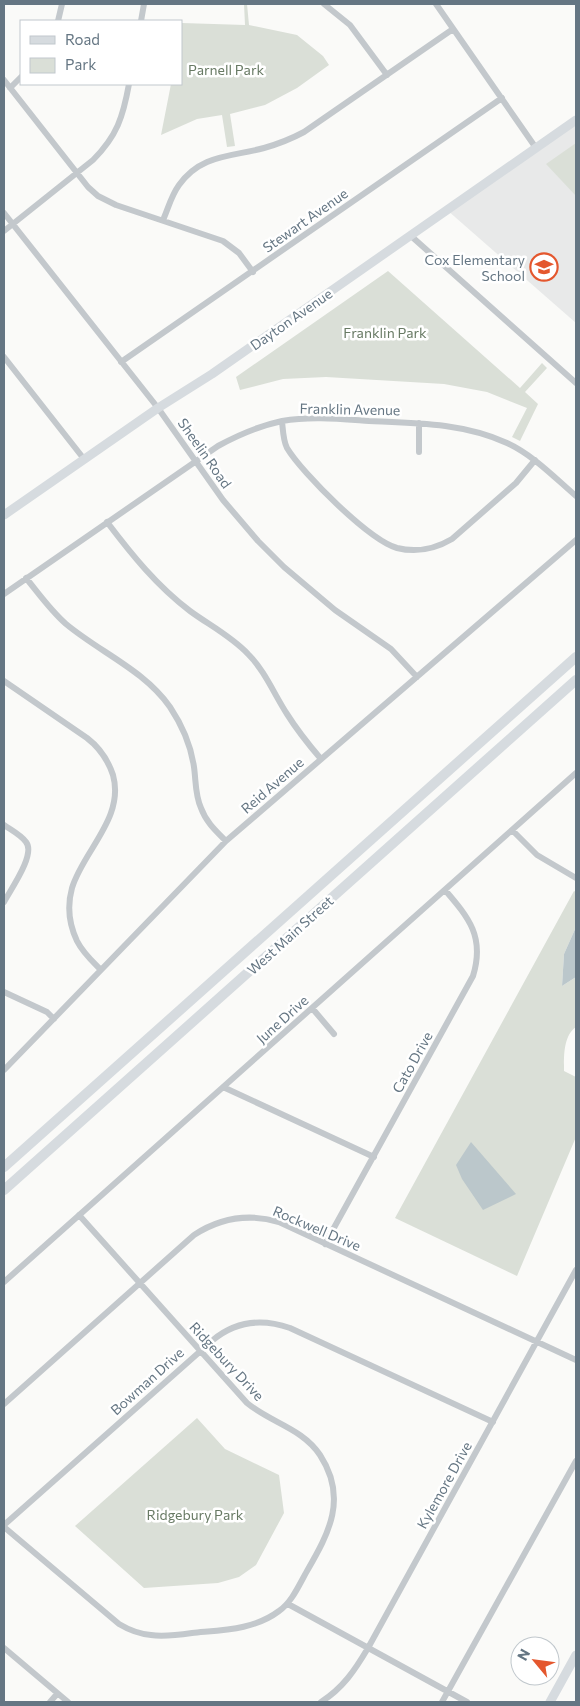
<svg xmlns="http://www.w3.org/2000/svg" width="580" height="1706" viewBox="0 0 580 1706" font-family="Commissioner,sans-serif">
	<rect width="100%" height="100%" fill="#fafaf8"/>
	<path fill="#e8e9e9" d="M 576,120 L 576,323 L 447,210 Z"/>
	<path fill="#dadfd7" d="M 244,4 L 247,4 L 249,25 L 297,35 L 323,56 L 329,65 L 297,88 L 265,105 L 230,114 L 235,146 L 227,147 L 222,115 L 197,119 L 161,135 L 171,84 L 181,84 L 182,23 L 245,25 Z
		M 576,143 L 576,196 L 546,164 Z
		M 388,271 L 520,388 L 542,363 L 547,368 L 525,392 L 538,404 L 520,441 L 512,437 L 527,408 L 487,392 L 444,384 L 326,377 L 283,379 L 240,390 L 236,377 Z
		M 574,891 L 576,892 L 576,927 L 564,954 L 562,986 L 576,977 L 576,1027 C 563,1036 564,1057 564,1071 L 576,1077 L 576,1137 L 517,1276 L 395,1218 Z
		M 197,1418 L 225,1449 L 279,1475 L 284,1513 L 256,1565 L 239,1577 L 218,1583 L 144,1588 L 75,1526 Z"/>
	<path fill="#bbc7cb" d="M 576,927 L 576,977 L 562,986 L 564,954 Z
		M 471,1142 L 516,1194 L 483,1210 L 462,1179 L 456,1165 Z"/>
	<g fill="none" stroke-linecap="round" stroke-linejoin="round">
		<path stroke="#c3c8cc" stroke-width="6" d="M 324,4 L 350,25 L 387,75
			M 436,4 L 536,148
			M 58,21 L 62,4
			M 141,21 L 144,4
			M 4,80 L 88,187 L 98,196 L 116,205 L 223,241 L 239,253 L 253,272
			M 10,88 L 21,77
			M 4,213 L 158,408 L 223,500 L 258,541 L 284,567 L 335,610 L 391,649 L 417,677
			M 163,220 C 168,209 171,196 179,185 C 201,154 231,157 264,148 C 278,144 291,139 304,132 L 453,29
			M 4,231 L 93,160 C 117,136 123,117 129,84
			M 411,236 L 576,383
			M 4,357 L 84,459
			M 121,362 L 502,98
			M 282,421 C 283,430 283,440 287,448 C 302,473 369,540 397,548 C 417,553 435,549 452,539 L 516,483 L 535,460
			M 419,452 L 419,423
			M 107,522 C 132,555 157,586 190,611 C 209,625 231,636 248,654 C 265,671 274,694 287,714 C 297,730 309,745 321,759
			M 26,578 C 39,594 51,611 66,624 C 101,653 144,670 170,707 C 182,725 191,746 194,767 C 196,781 195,795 201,808 C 206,822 216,831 226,841
			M 4,594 L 218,446 C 238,435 259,426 282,421 C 311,416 340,419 369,421 C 416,423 463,423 507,443 C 533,455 554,477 576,496
			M 4,681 L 87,738 C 100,748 108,760 113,775 C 125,818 83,851 72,888 C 67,906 69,924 77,941 C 83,953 92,961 101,970
			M 4,825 C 11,830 21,835 26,842 C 36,854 11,889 4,902
			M 512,830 L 537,855 L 576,878
			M 4,992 L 47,1012 L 54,1019
			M 312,1008 L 334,1034
			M 4,1070 L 226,841 L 576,540
			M 223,1087 L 374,1157
			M 325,1244 L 473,976 C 485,937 469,918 445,890
			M 4,1282 L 576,773
			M 4,1404 L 194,1235 C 220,1218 248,1213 279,1222 L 576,1360
			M 4,1525 L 213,1340 C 236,1321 261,1318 290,1328 L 493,1422
			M 4,1527 L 119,1624 C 129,1630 139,1634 151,1635 C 164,1637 178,1635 192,1633 C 222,1630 254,1630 279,1611 C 292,1602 299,1585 307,1571 C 329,1533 348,1498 320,1455 C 302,1428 271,1423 247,1403 L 79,1215
			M 288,1604 L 467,1702
			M 4,1648 L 68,1702
			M 50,1702 L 57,1694
			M 321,1702 C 343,1688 355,1670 368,1648 L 576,1270
			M 442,1702 L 576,1461"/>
		<path stroke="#d6dbdf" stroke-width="9" d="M 4,515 L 158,408 L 212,374 L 576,120
			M 550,1702 L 576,1655"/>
		<path stroke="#d6dbdf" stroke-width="10" d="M 4,1167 L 576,657
			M 4,1190 L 576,680"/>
	</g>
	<defs>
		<g id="school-ring" transform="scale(1.4375)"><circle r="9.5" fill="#fff" stroke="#e4572e" stroke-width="1.5"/><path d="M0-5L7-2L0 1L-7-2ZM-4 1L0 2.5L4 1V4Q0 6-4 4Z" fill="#e4572e"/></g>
	</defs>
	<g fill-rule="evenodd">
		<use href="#school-ring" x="544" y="267"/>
	</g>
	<g text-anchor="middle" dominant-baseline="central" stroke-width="5" stroke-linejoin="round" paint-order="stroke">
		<g font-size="14" fill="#687a64" stroke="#fff">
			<text x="226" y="69">Parnell Park</text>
			<text x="385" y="332">Franklin Park</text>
			<text x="195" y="1514">Ridgebury Park</text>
		</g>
		<g font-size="14" fill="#657683" stroke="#fff">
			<text transform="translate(305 220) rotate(-35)">Stewart Avenue</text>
			<text transform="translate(291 319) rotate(-35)">Dayton Avenue</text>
			<text transform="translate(350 409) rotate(1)">Franklin Avenue</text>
			<text transform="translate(205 453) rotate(55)">Sheelin Road</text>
			<text transform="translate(272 785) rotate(-41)">Reid Avenue</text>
			<text transform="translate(290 935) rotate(-42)">West Main Street</text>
			<text transform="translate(282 1019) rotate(-42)">June Drive</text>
			<text transform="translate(412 1062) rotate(-61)">Cato Drive</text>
			<text transform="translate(317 1228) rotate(23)">Rockwell Drive</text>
			<text transform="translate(227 1361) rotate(47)">Ridgebury Drive</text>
			<text transform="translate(147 1381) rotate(-42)">Bowman Drive</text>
			<text transform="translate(444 1485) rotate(-61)">Kylemore Drive</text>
		</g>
		<g font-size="14" fill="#657683" stroke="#fff" text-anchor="end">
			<text x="525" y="259">Cox Elementary<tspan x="525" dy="16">School</tspan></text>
		</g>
	</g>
	<rect width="580" height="1706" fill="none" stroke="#657683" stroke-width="10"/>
	<rect x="20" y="20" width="162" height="65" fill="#ffffff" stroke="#c1c8cd"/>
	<rect x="30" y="36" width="25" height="8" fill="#d6dbdf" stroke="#c1c8cd"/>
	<text x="65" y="45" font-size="15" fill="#657683">Road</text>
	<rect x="30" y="58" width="25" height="15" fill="#dadfd7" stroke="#c1c8cd"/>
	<text x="65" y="70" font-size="15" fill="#657683">Park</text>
	<g transform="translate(535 1661) rotate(299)"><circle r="24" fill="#ffffff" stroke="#c1c8cd"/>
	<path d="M0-4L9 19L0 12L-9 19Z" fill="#e4572e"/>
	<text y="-8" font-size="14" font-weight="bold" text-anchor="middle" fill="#657683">N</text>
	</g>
</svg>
